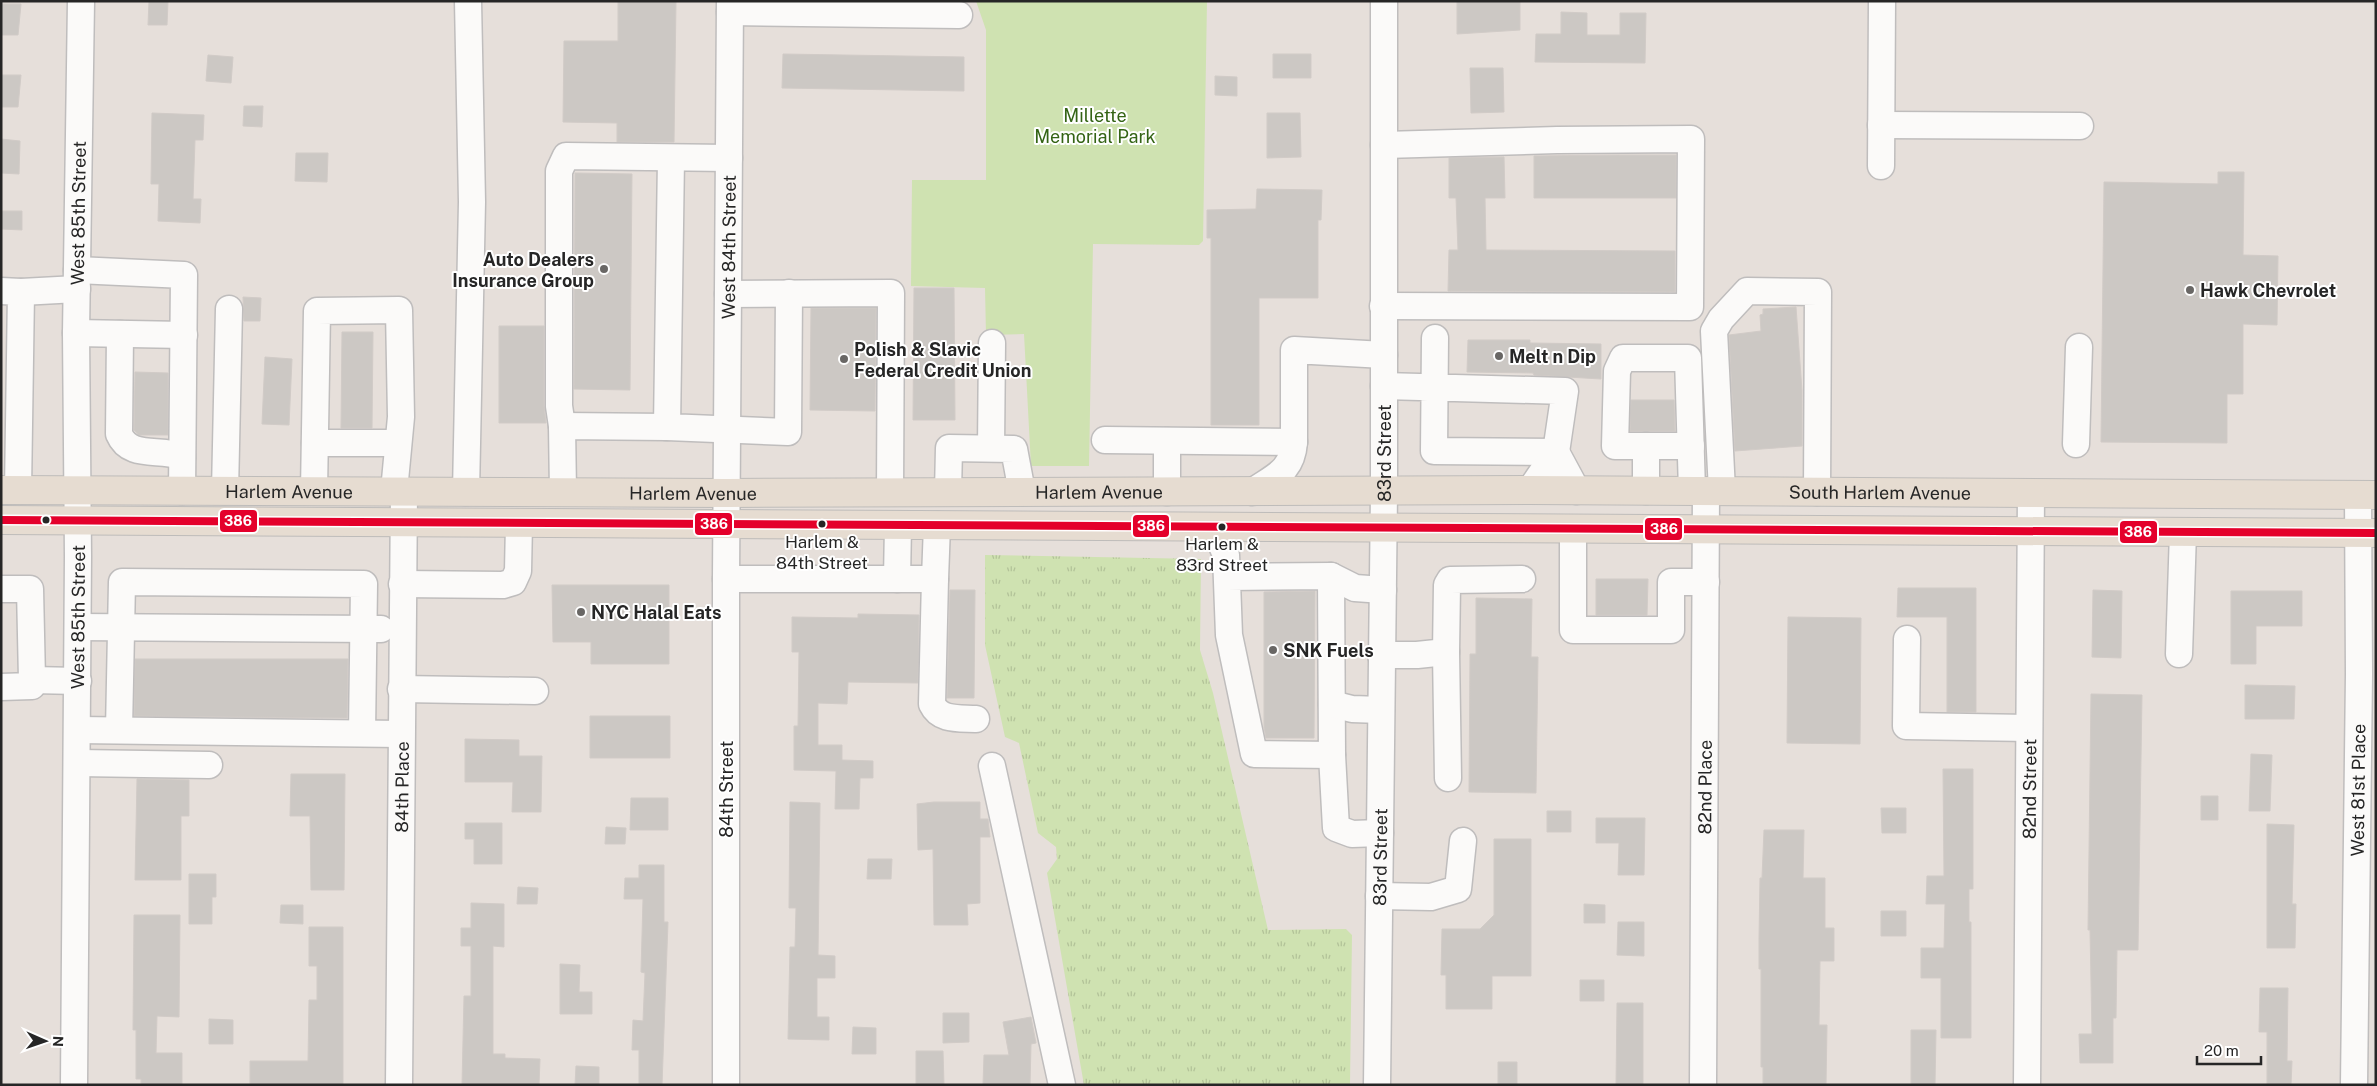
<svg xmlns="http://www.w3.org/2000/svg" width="2377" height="1086" viewBox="0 0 2377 1086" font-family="'Public Sans',sans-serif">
	<defs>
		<pattern id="grass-tufts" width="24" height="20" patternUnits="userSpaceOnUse" patternTransform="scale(1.25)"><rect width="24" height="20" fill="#cfe2b1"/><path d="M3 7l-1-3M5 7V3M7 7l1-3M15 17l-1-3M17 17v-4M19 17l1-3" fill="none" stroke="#b2c298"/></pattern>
	</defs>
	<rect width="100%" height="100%" fill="#e6dfda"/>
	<path fill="url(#grass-tufts)" d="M 985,555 L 1201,559 L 1200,650 L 1213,693 L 1268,930 L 1346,929 L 1352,935 L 1350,1085 L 1084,1085 L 1047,873 L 1057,859 L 1056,847 L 1038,833 L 1019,743 L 1005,737 L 985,645 Z"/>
	<path fill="#cfe2b1" d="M 976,1 L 1207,1 L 1203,241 L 1199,245 L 1093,244 L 1089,466 L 1031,466 L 1024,334 L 986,335 L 985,288 L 911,286 L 912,180 L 986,180 L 986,30 Z"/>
	<path fill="#ccc8c4" stroke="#d1cbc7" d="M 149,1 L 168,1 L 167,25 L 148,25 Z
		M 618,1 L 676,1 L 674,142 L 617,142 L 617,123 L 563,122 L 564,41 L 618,41 Z
		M 1457,1 L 1520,1 L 1520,30 L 1457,34 Z
		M 1,4 L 21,4 L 18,35 L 1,35 Z
		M 1561,12 L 1587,13 L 1587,35 L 1620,35 L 1620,13 L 1646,13 L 1645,63 L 1535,62 L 1536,34 L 1561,34 Z
		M 783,54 L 964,57 L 964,91 L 782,88 Z
		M 1273,54 L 1311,54 L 1311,78 L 1273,78 Z
		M 208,55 L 233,57 L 231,83 L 206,81 Z
		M 1470,68 L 1503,68 L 1504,112 L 1471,113 Z
		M 1,75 L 21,75 L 18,107 L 1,107 Z
		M 1215,76 L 1237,77 L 1237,96 L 1215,95 Z
		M 244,106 L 263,106 L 262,127 L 243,126 Z
		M 152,113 L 204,115 L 203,140 L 195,140 L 193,199 L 201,199 L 200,223 L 158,221 L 159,184 L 151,184 Z
		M 1267,113 L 1300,113 L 1301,157 L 1267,158 Z
		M 1,139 L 20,141 L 19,174 L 1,173 Z
		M 296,153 L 328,153 L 327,182 L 295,181 Z
		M 1619,155 L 1676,155 L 1676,198 L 1534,198 L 1534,156 Z
		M 1504,157 L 1505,198 L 1485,198 L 1486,250 L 1675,251 L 1675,292 L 1448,291 L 1449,250 L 1458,250 L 1456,198 L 1449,198 L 1449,158 Z
		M 2218,172 L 2244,172 L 2243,255 L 2278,256 L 2277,325 L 2243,324 L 2243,394 L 2227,394 L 2227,443 L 2101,442 L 2104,182 L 2218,184 Z
		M 575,173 L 632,174 L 630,390 L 574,389 Z
		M 1257,189 L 1322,190 L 1321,220 L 1318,220 L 1318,298 L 1259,298 L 1259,425 L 1211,425 L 1211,238 L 1207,238 L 1207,210 L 1256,209 Z
		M 1,211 L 22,211 L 22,230 L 1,229 Z
		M 914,288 L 954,288 L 955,420 L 913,420 Z
		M 243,297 L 261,298 L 260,321 L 244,321 Z
		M 1796,307 L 1802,391 L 1802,446 L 1735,451 L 1729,335 L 1761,331 L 1760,315 L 1763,314 L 1763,309 Z
		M 811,308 L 876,308 L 875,411 L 810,410 Z
		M 499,326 L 544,326 L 544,406 L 546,423 L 499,423 Z
		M 342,332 L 373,332 L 372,428 L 341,428 Z
		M 1468,340 L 1530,340 L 1530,343 L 1601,344 L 1601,379 L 1534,375 L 1533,373 L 1467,372 Z
		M 265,357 L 292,359 L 289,425 L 262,424 Z
		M 135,372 L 168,373 L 168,435 L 139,435 L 134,430 Z
		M 1631,400 L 1674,400 L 1675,431 L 1630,431 Z
		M 1596,579 L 1648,579 L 1647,615 L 1596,615 Z
		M 552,585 L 669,585 L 669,664 L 591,664 L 591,642 L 553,642 Z
		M 1898,588 L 1976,588 L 1976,712 L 1947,712 L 1947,617 L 1897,617 Z
		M 950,590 L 975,590 L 974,698 L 947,698 Z
		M 2093,590 L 2122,591 L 2121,658 L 2092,657 Z
		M 1315,591 L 1314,738 L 1266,738 L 1264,727 L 1264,592 Z
		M 2231,591 L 2302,591 L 2302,626 L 2256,626 L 2256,664 L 2231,664 Z
		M 1476,598 L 1532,599 L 1531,657 L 1538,657 L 1536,793 L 1469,792 L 1470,654 L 1476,654 Z
		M 858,614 L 919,615 L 918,683 L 848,682 L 847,704 L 818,703 L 818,745 L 842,745 L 842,760 L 873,761 L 873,778 L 860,778 L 859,809 L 835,809 L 836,771 L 794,770 L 794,726 L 798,726 L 799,652 L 792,652 L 792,617 L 858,618 Z
		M 1788,617 L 1861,618 L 1860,744 L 1787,743 Z
		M 135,659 L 348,659 L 347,718 L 134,716 Z
		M 2245,685 L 2295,686 L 2294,719 L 2245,719 Z
		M 2091,694 L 2142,695 L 2138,950 L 2117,950 L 2116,1018 L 2113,1018 L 2113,1063 L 2080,1063 L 2079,1034 L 2092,1034 L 2090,930 L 2088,930 Z
		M 590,716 L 670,716 L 670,758 L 590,758 Z
		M 465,739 L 519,740 L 519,756 L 542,756 L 541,812 L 512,812 L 513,782 L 465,782 Z
		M 2251,754 L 2272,755 L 2270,811 L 2249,811 Z
		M 1943,769 L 1973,769 L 1973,889 L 1969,889 L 1969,922 L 1971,922 L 1971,1038 L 1941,1038 L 1941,978 L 1921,978 L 1921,948 L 1944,948 L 1945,904 L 1926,904 L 1927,876 L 1944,876 Z
		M 291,774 L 345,774 L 344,890 L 311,890 L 310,816 L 290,816 Z
		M 137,779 L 189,780 L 189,816 L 181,816 L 181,880 L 135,880 Z
		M 2201,796 L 2218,796 L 2218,820 L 2201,820 Z
		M 631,798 L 668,798 L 668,830 L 630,830 Z
		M 790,802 L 820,803 L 818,955 L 835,956 L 835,978 L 817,978 L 817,1017 L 829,1017 L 829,1040 L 788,1039 L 790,947 L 795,947 L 796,908 L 789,908 Z
		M 934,802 L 980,802 L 980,819 L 988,819 L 990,837 L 980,837 L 980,903 L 967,904 L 968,925 L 934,925 L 933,849 L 918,850 L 917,804 Z
		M 1881,808 L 1906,808 L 1906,833 L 1882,833 Z
		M 1547,811 L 1571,811 L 1571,832 L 1547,832 Z
		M 1596,818 L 1645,818 L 1644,875 L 1618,875 L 1619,843 L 1596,843 Z
		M 465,823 L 502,823 L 502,864 L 474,864 L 474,839 L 465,839 Z
		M 2267,824 L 2294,825 L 2292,904 L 2296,904 L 2295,948 L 2267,948 Z
		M 606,827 L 626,828 L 625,844 L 605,844 Z
		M 1764,830 L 1804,830 L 1803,878 L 1825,878 L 1825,928 L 1834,928 L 1834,961 L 1820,961 L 1819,1025 L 1827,1025 L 1826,1085 L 1763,1085 L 1763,1067 L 1761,1067 L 1761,969 L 1759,969 L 1759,939 L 1760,878 L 1762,878 Z
		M 1494,839 L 1531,839 L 1531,976 L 1492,976 L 1492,1009 L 1446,1009 L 1446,975 L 1441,975 L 1442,929 L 1480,929 L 1494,915 Z
		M 868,859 L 892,859 L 891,879 L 867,879 Z
		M 639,865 L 664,865 L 664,922 L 668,922 L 662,1085 L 639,1085 L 639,1050 L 632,1050 L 633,1020 L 643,1021 L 645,973 L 641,972 L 643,899 L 624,899 L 625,878 L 639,878 Z
		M 189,874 L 216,874 L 216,897 L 212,897 L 212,924 L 189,924 Z
		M 518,887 L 538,888 L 537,904 L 517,904 Z
		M 471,903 L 504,904 L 504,947 L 493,946 L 493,1054 L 505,1054 L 505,1058 L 540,1059 L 539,1085 L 462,1085 L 464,996 L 471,996 L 471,946 L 461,946 L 461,928 L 471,928 Z
		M 1584,904 L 1605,905 L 1605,923 L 1584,923 Z
		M 281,905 L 303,905 L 303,924 L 280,923 Z
		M 1881,911 L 1906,911 L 1906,936 L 1881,936 Z
		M 134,915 L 180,915 L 179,1017 L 157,1016 L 156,1053 L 182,1053 L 182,1085 L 141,1085 L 141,1079 L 136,1079 L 136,1030 L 133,1030 Z
		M 1618,922 L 1644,922 L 1644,956 L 1617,955 Z
		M 309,927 L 343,927 L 343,1085 L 250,1085 L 250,1061 L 308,1061 L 309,1000 L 317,1000 L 317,966 L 309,966 Z
		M 560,964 L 580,965 L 579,992 L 592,992 L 592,1014 L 560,1014 Z
		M 1580,980 L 1604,980 L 1604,1001 L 1580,1001 Z
		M 2260,988 L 2288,988 L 2287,1061 L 2292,1061 L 2291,1085 L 2267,1085 L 2267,1032 L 2259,1032 Z
		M 1617,1003 L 1643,1003 L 1643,1085 L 1616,1085 Z
		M 943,1013 L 969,1013 L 969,1042 L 943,1043 Z
		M 1031,1017 L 1036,1043 L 1031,1044 L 1030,1085 L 983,1085 L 984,1055 L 1009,1055 L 1003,1022 Z
		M 209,1019 L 233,1020 L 233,1044 L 209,1044 Z
		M 853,1027 L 876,1028 L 876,1054 L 852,1054 Z
		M 1911,1030 L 1936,1030 L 1935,1085 L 1911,1085 Z
		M 916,1051 L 943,1051 L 944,1085 L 916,1085 Z
		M 1498,1062 L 1517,1062 L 1517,1085 L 1498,1085 Z
		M 576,1066 L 599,1067 L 599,1085 L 575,1085 Z"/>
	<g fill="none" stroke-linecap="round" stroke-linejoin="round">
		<g stroke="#bfbdbd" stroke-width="29">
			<g id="minor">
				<path d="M 730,12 L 959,15"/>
				<path d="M 1881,125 L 2080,126"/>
				<path d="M 671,158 L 667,427 L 788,432 L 789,293"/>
				<path d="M 1881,166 L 1882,1"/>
				<path d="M 77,270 L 184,275 L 182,491"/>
				<path d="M 1,291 L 21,292 L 18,490"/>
				<path d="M 21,292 L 77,289"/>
				<path d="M 728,294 L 891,293 L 890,492"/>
				<path d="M 1383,306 L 1690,307 L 1691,139 L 1557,140 L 1384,145"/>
				<path d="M 76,333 L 184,335"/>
				<path d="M 120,334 L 119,434 C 130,460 161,447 182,457"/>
				<path d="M 1384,386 L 1565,391 L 1556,452 L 1434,451 L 1435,338"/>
				<path d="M 562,426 L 559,406 L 559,171 L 566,156 L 729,158"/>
				<path d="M 1105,440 L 1294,442 L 1294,350 L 1384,355"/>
				<path d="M 1167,441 L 1167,492"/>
				<path d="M 315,443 L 398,443"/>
				<path d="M 2076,444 L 2079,347"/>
				<path d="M 1646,446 L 1691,446"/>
				<path d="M 991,448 L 992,343"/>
				<path d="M 1530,490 L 1556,452 L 1577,491"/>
				<path d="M 225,491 L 229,309"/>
				<path d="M 314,491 L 317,311 L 399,310 L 401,417 L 394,491"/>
				<path d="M 1646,491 L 1646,446 L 1615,446 L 1617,371 L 1623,358 L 1688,358 L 1692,491"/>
				<path d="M 1722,491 L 1714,331 L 1721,319 L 1747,291 L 1818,292 L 1817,492"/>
				<path d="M 466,492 L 472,202 L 468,1"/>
				<path d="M 563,492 L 562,426 L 667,427"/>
				<path d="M 948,492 L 949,448 L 1014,449 L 1022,492"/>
				<path d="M 1252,492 C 1275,476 1292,472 1294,442"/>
				<path d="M 1214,527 L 1226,555 L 1229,635 L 1254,754 L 1332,755 L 1331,576 L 1227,577"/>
				<path d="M 1573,529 L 1573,630 L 1671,630 L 1671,582 L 1706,582"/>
				<path d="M 1331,576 L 1355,588 L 1383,590"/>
				<path d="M 726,579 L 935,579 L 932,704 C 940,721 959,718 976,719"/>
				<path d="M 897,579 L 898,525"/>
				<path d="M 935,579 L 937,525"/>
				<path d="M 402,584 L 503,585 L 513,582 L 518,571 L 519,523"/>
				<path d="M 1,589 L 30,589 L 32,680 L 32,686 L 1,687"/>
				<path d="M 78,627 L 381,629"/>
				<path d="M 1907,639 L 1906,726 L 2029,728"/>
				<path d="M 1446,652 L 1448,778"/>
				<path d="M 2179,654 L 2183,532"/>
				<path d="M 1381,655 L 1417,655 L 1446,652 L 1447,585 L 1450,580 L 1522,579"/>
				<path d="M 32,680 L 78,681"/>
				<path d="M 401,689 L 535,691"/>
				<path d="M 1332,704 L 1352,709 L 1381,710"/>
				<path d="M 78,730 L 401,734"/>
				<path d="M 119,730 L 122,582 L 364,584 L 362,733"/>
				<path d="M 1332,755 L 1336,828 L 1352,834 L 1380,833"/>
				<path d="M 78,763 L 209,765"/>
				<path d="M 992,766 L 1062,1085"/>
				<path d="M 1379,896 L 1431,897 L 1458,889 L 1463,841"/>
				<path id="s1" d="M 74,1085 L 78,556 L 76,333 L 81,1"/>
				<path id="s2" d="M 399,1085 L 404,491"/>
				<path id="s3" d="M 726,1085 L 726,579 L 730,1"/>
				<path id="s4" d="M 1377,1085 L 1384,492 L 1384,1"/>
				<path id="s5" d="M 1703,1085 L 1706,491"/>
				<path id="s6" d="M 2027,1085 L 2031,493"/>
				<path id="s7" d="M 2354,1085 L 2359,674 L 2358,495"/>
			</g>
		</g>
		<g stroke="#bebcba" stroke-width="30">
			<g id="major">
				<path id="s8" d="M 1,490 L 727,493 L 1530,490 L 2376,495"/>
				<path d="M 1,520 L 2376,533"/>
			</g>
		</g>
		<use href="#minor" stroke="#fbfaf9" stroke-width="26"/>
		<use href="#major" stroke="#e6dcd1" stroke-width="28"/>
		<g stroke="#fff" stroke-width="11">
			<path id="bus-1" d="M 1,520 L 2376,533"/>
		</g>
		<use href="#bus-1" stroke="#e4002b" stroke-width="8"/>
	</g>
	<g fill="#696765" stroke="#fff" stroke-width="2">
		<circle cx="604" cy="269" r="5"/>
		<circle cx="2190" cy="290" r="5"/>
		<circle cx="1499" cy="356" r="5"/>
		<circle cx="844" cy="359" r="5"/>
		<circle cx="581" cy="612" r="5"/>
		<circle cx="1273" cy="650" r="5"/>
	</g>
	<g fill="#262626" stroke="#fff" stroke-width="2">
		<circle cx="46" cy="520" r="4.5"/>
		<circle cx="822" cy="524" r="4.5"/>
		<circle cx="1222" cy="527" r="4.5"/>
	</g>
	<g text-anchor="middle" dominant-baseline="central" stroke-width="4" stroke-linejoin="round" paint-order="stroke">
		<g font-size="17" fill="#262626" stroke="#fff">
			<text x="822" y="542">Harlem &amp;<tspan x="822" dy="21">84th Street</tspan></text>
			<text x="1222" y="544">Harlem &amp;<tspan x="1222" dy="21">83rd Street</tspan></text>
		</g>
		<g font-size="18" fill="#346415" stroke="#fff">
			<text x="1095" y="115">Millette<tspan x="1095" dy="21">Memorial Park</tspan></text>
		</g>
		<g font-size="18" fill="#262626" stroke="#fff">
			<text stroke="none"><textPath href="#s1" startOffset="872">West 85th Street</textPath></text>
			<text stroke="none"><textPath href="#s3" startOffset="838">West 84th Street</textPath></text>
			<text stroke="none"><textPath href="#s4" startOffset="632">83rd Street</textPath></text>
			<text stroke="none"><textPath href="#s8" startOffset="288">Harlem Avenue</textPath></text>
			<text stroke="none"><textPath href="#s8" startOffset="692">Harlem Avenue</textPath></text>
			<text stroke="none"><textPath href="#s8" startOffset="1098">Harlem Avenue</textPath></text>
			<text stroke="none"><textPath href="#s8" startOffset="1879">South Harlem Avenue</textPath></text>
			<text stroke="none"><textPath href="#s1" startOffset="468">West 85th Street</textPath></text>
			<text stroke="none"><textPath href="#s2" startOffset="298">84th Place</textPath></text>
			<text stroke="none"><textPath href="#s5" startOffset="298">82nd Place</textPath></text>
			<text transform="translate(726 789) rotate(-90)">84th Street</text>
			<text stroke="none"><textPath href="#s6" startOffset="296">82nd Street</textPath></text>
			<text stroke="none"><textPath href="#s7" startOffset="295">West 81st Place</textPath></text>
			<text stroke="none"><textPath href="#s4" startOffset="228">83rd Street</textPath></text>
		</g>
		<g font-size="18" font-weight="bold" fill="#262626" stroke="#fff" text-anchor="start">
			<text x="594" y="259" text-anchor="end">Auto Dealers<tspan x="594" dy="21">Insurance Group</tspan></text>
			<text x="2200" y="290">Hawk Chevrolet</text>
			<text x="854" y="349">Polish &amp; Slavic<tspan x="854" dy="21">Federal Credit Union</tspan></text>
			<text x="1509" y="356">Melt n Dip</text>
			<text x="591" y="612">NYC Halal Eats</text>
			<text x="1283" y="650">SNK Fuels</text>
		</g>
	</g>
	<g stroke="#fff" stroke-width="2">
		<rect x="219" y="509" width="39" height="24" rx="5" fill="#e4002b"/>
		<rect x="694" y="512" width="39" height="24" rx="5" fill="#e4002b"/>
		<rect x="1132" y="514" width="38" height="24" rx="5" fill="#e4002b"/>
		<rect x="1644" y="517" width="39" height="24" rx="5" fill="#e4002b"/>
		<rect x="2119" y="520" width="39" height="24" rx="5" fill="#e4002b"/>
	</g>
	<g font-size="14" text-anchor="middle" font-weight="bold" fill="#fff">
		<text x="238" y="526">386</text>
		<text x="714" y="529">386</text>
		<text x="1151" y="531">386</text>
		<text x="1664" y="534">386</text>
		<text x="2138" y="537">386</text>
	</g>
	<rect width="2377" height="1086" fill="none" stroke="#262626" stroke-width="5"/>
	<g transform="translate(45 1041) rotate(92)" stroke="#ffffff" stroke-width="4" paint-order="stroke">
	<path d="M0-4L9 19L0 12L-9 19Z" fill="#262626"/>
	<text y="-8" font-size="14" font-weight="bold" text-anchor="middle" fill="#262626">N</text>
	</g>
	<path d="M2197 1056v8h64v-8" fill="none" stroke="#262626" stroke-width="2.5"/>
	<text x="2204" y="1056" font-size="15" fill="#262626" stroke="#ffffff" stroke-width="4" paint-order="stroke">20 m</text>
</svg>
